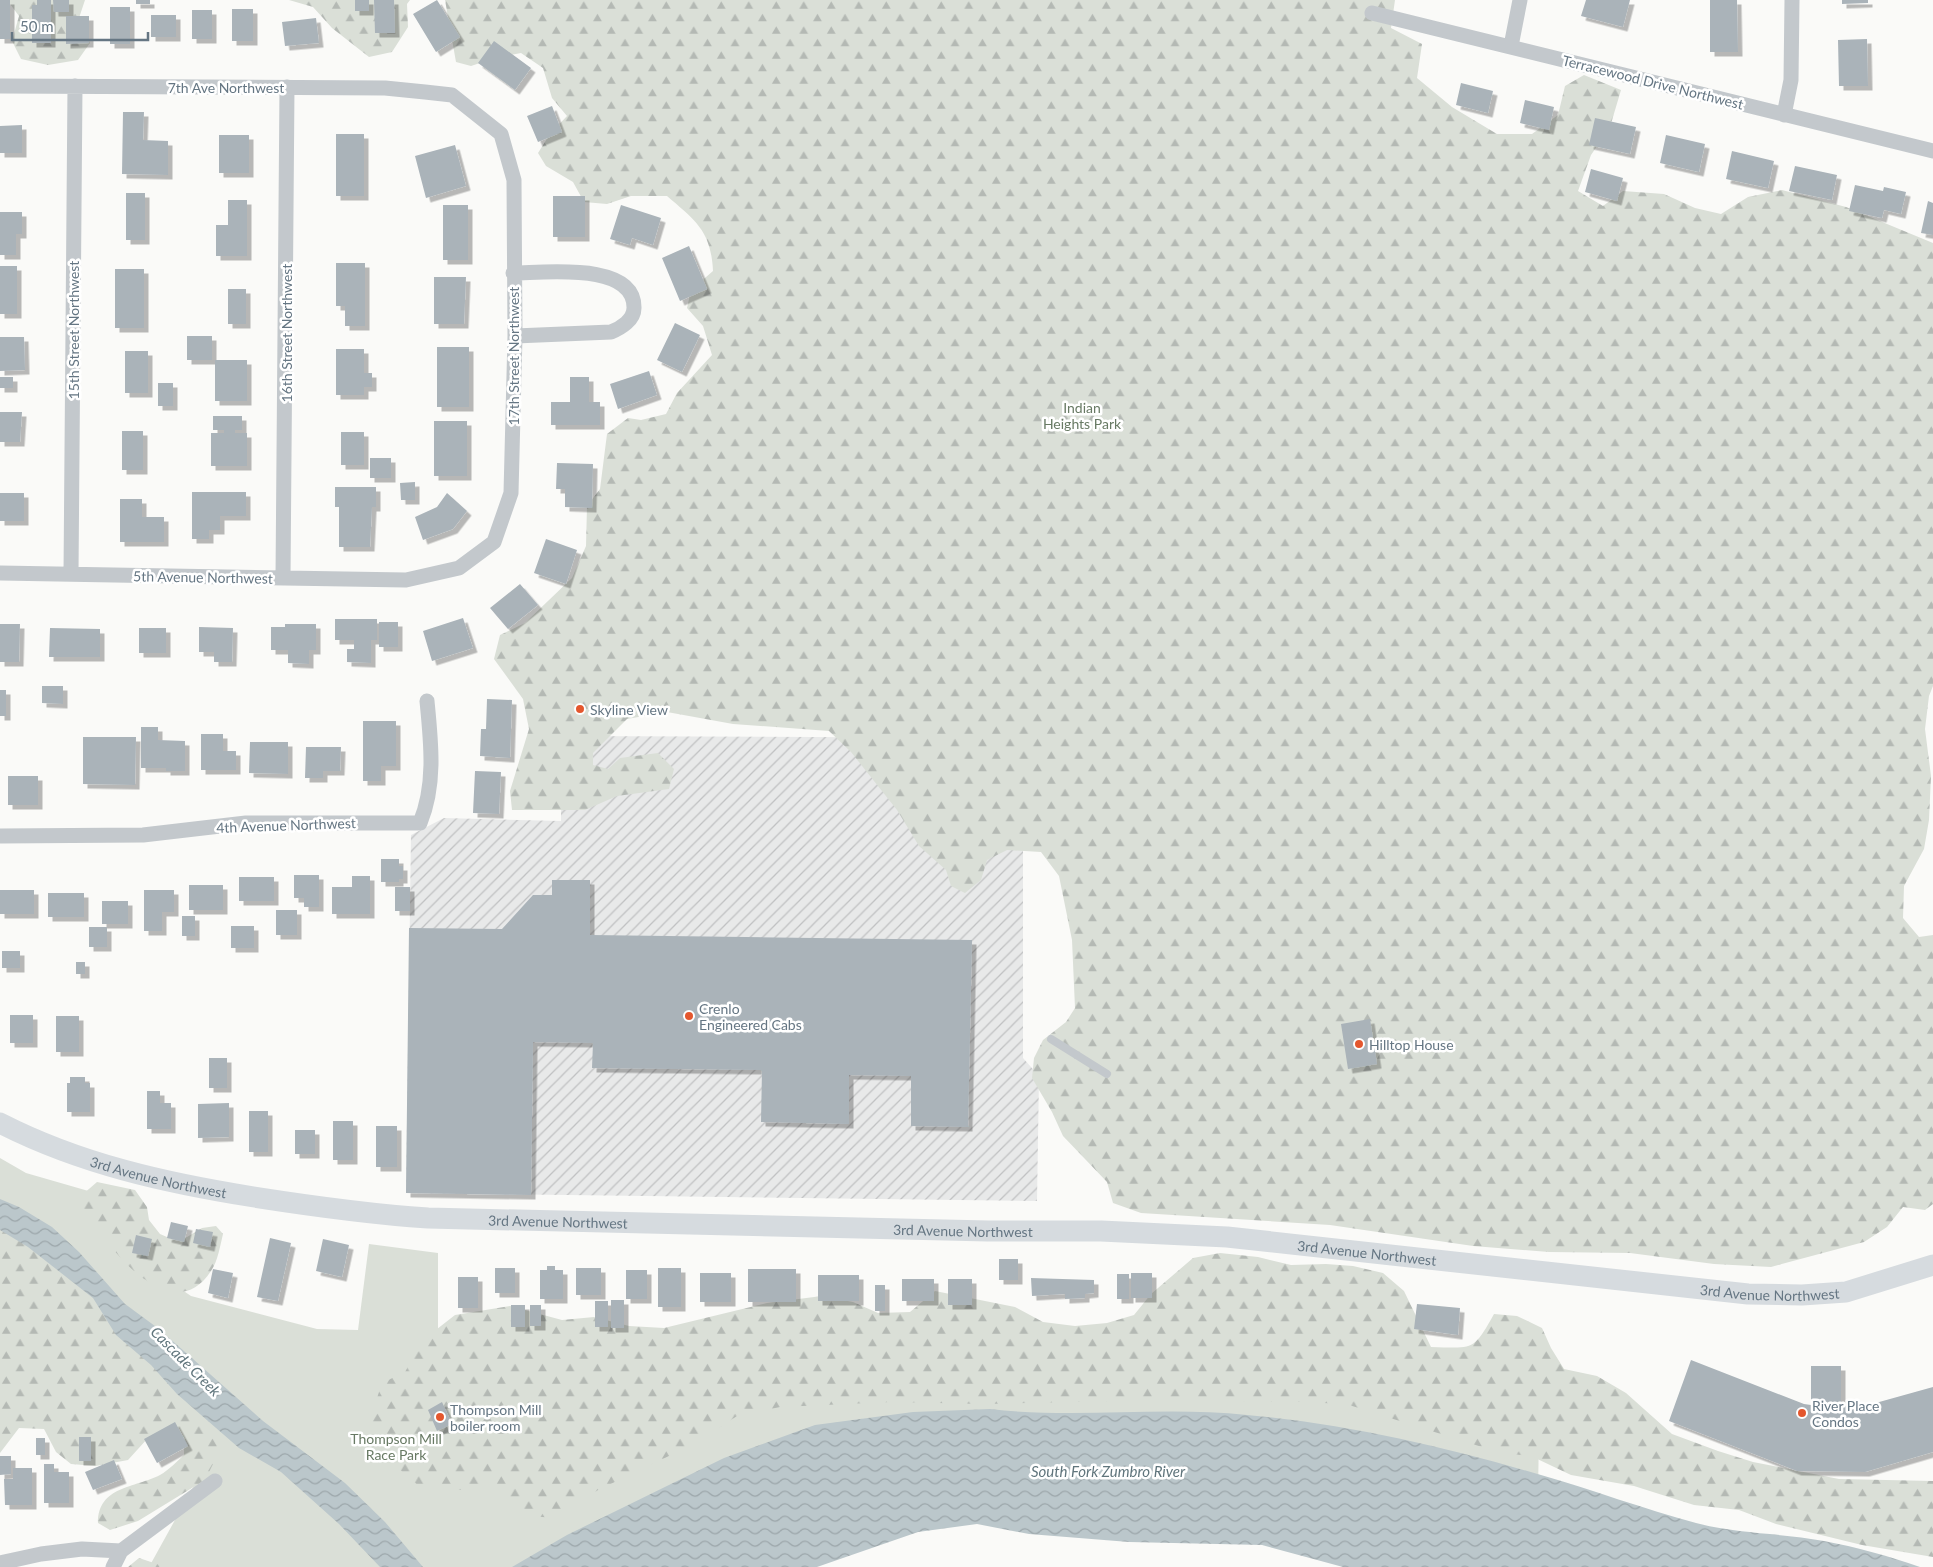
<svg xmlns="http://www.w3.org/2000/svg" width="1933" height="1567" viewBox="0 0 1933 1567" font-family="Lato,sans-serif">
	<defs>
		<pattern id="industrial-furrows" width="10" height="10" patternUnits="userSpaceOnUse" patternTransform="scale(1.25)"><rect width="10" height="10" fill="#e8e9e9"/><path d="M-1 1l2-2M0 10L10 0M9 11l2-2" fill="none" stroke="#c0c1c2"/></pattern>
		<pattern id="forest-firs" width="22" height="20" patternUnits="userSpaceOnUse" patternTransform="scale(1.25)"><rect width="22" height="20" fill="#dadfd7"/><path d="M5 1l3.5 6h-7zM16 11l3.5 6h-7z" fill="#b4b9b4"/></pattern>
		<pattern id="water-waves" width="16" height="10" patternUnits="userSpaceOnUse" patternTransform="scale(1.25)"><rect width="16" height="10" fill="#bbc7cb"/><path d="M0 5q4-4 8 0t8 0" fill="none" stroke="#9ca6aa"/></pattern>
		<filter id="shadow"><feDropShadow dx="4.5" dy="4.5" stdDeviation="0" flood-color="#0004"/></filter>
	</defs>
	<rect width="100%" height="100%" fill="#fafaf8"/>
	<path fill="url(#industrial-furrows)" d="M 561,736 L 1032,738 L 1023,837 L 1023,1058 L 1039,1076 L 1037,1201 L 406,1193 L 411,835 L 444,818 L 561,821 Z"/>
	<path fill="#dadfd7" d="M 0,1158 L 26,1173 L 137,1205 L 126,1252 L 191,1296 L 317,1329 L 358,1330 L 369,1244 L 438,1253 L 438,1331 L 1540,1375 L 1537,1551 L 1279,1479 L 649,1567 L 149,1567 L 217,1444 L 207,1432 L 0,1404 Z"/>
	<path fill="url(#forest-firs)" d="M 7,0 L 85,0 L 79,18 L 90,43 L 78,60 L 48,65 L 21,59 L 12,41 L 19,16 Z
		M 289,0 L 410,0 L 407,4 L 408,27 L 392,52 L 369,57 L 332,28 L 313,7 Z
		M 445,0 L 1395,0 L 1391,28 L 1422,44 L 1417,78 L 1452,107 L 1497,134 L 1532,134 L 1558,115 L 1565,86 L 1584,75 L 1621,90 L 1610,127 L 1591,155 L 1578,191 L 1603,206 L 1623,191 L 1664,194 L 1695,208 L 1721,214 L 1748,197 L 1782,190 L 1846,207 L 1933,243 L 1933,686 L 1929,696 L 1925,729 L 1931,776 L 1929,820 L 1924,849 L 1904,886 L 1903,918 L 1919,937 L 1933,935 L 1933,1204 L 1925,1210 L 1903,1207 L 1887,1227 L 1864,1242 L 1771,1267 L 1714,1264 L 1630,1253 L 1549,1252 L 1473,1246 L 1330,1225 L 1141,1213 L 1113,1203 L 1107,1182 L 1063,1136 L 1052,1112 L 1032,1078 L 1034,1058 L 1043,1040 L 1066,1022 L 1075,1008 L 1072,940 L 1059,876 L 1041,852 L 1007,850 L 987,860 L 981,880 L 965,893 L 951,886 L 946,870 L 919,846 L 897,810 L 851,752 L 829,731 L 733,724 L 667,712 L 627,719 L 593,753 L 593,765 L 608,769 L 620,758 L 658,753 L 674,769 L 669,789 L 617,796 L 585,810 L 512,810 L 510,791 L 529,729 L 523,699 L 494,659 L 500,635 L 525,623 L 572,578 L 586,546 L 587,506 L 600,489 L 607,434 L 628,418 L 641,420 L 666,414 L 677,393 L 712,355 L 703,326 L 687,308 L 691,290 L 713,271 C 711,231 696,221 667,196 L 631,196 L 607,204 L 584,202 L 573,182 L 546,166 L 538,153 L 550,134 L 567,116 L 552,98 L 543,68 L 521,53 L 495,58 L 471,66 L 456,62 Z
		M 97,1182 L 135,1190 L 147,1207 L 149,1220 L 160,1234 L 174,1240 L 187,1237 L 202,1228 L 216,1226 L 223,1234 C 220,1246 218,1261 211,1271 C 180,1319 132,1274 109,1244 C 101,1234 87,1222 83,1211 C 81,1207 82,1200 82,1195 Z
		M 0,1223 L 71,1270 L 218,1422 L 219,1452 L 205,1480 L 138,1521 L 110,1530 L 98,1523 C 98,1486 135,1488 160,1475 C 169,1470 177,1461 184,1455 L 184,1438 L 168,1429 L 148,1438 L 128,1460 L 96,1466 L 71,1464 L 56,1452 L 44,1429 L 19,1428 L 0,1453 Z
		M 1220,1253 L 1258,1257 L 1291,1265 L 1326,1264 L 1353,1266 L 1383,1273 L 1404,1291 L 1431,1347 C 1473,1348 1473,1352 1494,1314 L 1517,1316 L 1542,1328 L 1551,1348 L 1564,1369 L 1597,1376 L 1626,1393 L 1672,1434 L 1718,1451 L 1753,1462 L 1839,1479 L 1933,1481 L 1933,1557 L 1862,1545 L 1776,1524 L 1739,1510 L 1694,1505 L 1634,1486 L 1571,1475 L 1531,1456 L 1501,1453 L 1346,1404 L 1300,1402 L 1160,1400 L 984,1404 L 891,1402 L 780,1407 L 737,1416 L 696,1443 L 598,1490 L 558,1518 L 526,1516 L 504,1502 L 487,1484 L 461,1490 L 420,1487 L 372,1446 L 372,1413 L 382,1383 L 405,1372 L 423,1340 L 455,1315 L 510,1306 L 562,1320 L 594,1317 L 629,1326 L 664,1328 L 767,1303 L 822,1296 L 853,1302 L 878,1313 L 910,1312 L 935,1291 L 1015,1307 L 1043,1322 L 1075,1326 L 1107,1323 L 1134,1315 L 1151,1294 L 1193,1258 Z
		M 139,1558 L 166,1567 L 128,1567 Z"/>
	<path fill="url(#water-waves)" d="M 0,1199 L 19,1207 L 52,1227 L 79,1252 L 125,1304 L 159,1329 L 263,1421 L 345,1483 L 385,1522 L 423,1567 L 380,1567 L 339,1524 L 281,1472 L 239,1448 L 177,1394 L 151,1365 L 116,1335 L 93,1298 L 28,1247 L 0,1230 Z
		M 990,1409 C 1075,1419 1162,1406 1247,1415 C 1347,1424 1445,1447 1541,1475 C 1593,1490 1644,1509 1696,1523 C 1737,1534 1782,1533 1824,1541 C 1856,1547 1889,1556 1920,1567 L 1343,1567 L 1262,1545 L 1129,1542 L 1029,1534 L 977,1524 L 918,1532 L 817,1567 L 512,1567 L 567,1535 L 724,1458 L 815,1425 L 913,1412 Z"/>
	<path fill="#aab3b9" filter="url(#shadow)" d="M 0,0 L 10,0 L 10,39 L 0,39 Z
		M 37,0 L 51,0 L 51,43 L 32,43 L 32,5 L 37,5 Z
		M 53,0 L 69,0 L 69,12 L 54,12 Z
		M 136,0 L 150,0 L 150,4 L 136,4 Z
		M 355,0 L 369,0 L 369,11 L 355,11 Z
		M 374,0 L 394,0 L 395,33 L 375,33 Z
		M 437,0 L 460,37 L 436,52 L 413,14 Z
		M 1586,0 L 1630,0 L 1623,27 L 1581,16 Z
		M 1710,0 L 1737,0 L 1738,52 L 1710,52 Z
		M 1842,0 L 1868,0 L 1868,3 L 1842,4 Z
		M 110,7 L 130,7 L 130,44 L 110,44 Z
		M 232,9 L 253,9 L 253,41 L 232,41 Z
		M 192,10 L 212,10 L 212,39 L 192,39 Z
		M 151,15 L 176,15 L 176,37 L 151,37 Z
		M 66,16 L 89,16 L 89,43 L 66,44 Z
		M 316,18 L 319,43 L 285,46 L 282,22 Z
		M 1867,39 L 1868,86 L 1839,86 L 1838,40 Z
		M 494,41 L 531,68 L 515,90 L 478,63 Z
		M 1461,83 L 1493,91 L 1488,113 L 1456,105 Z
		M 1525,100 L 1554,107 L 1549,130 L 1520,123 Z
		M 552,106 L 562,132 L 538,142 L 527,116 Z
		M 123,112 L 144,112 L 143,140 L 168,141 L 168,175 L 122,174 Z
		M 1595,118 L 1636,127 L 1630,154 L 1589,145 Z
		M 22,125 L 22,153 L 0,153 L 0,126 Z
		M 336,134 L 364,134 L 364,196 L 336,196 Z
		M 219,135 L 249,135 L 249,173 L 219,173 Z
		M 1666,135 L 1705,144 L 1699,172 L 1660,163 Z
		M 455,145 L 466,186 L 426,198 L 415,156 Z
		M 1732,151 L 1774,161 L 1768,188 L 1726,179 Z
		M 1795,166 L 1837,175 L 1832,200 L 1789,191 Z
		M 1591,169 L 1623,178 L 1617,201 L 1585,192 Z
		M 1855,185 L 1883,191 L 1884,187 L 1906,192 L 1901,214 L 1884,210 L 1882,218 L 1849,211 Z
		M 126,193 L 145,193 L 145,240 L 126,240 Z
		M 553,196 L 585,196 L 585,237 L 553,237 Z
		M 228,200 L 247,200 L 247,256 L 216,256 L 216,225 L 228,225 Z
		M 1928,201 L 1933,203 L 1933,235 L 1921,233 Z
		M 443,205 L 468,205 L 468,260 L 443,260 Z
		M 621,205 L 661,218 L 653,245 L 632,238 L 630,245 L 610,239 Z
		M 0,212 L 22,212 L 22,234 L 16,234 L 16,255 L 0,255 Z
		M 689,246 L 707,289 L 680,301 L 662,258 Z
		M 336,263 L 365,263 L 365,326 L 345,326 L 345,306 L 336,306 Z
		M 0,266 L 17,266 L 17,314 L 0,314 Z
		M 115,269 L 144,269 L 144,328 L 115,328 Z
		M 434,277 L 466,277 L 464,324 L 434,324 Z
		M 228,289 L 246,289 L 246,324 L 228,324 Z
		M 675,323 L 700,335 L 682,372 L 657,360 Z
		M 187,336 L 212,336 L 212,360 L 187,360 Z
		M 0,337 L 24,337 L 25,370 L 0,371 Z
		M 437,347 L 469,347 L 469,407 L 437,407 Z
		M 336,349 L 364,349 L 364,373 L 372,373 L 372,387 L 364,387 L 364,395 L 336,395 Z
		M 125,351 L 148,351 L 148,393 L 125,393 Z
		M 215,360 L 247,360 L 247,401 L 215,401 Z
		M 649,371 L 657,395 L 618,409 L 610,384 Z
		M 0,377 L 13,377 L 13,388 L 0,388 Z
		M 570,377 L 589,377 L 589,402 L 600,402 L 600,425 L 551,425 L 551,402 L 570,402 Z
		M 158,383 L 173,383 L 173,406 L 158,406 Z
		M 0,412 L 22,412 L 20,442 L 0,442 Z
		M 213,416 L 242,416 L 242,430 L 235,430 L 235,433 L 247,433 L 247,466 L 211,466 L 211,433 L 224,433 L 224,430 L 213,430 Z
		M 434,421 L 467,421 L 467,476 L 434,476 Z
		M 122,431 L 143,431 L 143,470 L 122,470 Z
		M 341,432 L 364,432 L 364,465 L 341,465 Z
		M 370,458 L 391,458 L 391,478 L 370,478 Z
		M 557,463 L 593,464 L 592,508 L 565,507 L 565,489 L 556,489 Z
		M 415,482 L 415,500 L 401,500 L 400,483 Z
		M 335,487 L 376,487 L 376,507 L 372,507 L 370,547 L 339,547 L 339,507 L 335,507 Z
		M 192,492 L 246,492 L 246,516 L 220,516 L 220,530 L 209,530 L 209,539 L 192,539 Z
		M 0,493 L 24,493 L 24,521 L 0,521 Z
		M 447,493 L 467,511 L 453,529 L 423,540 L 415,517 L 437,507 Z
		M 120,499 L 142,499 L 142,517 L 164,517 L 164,542 L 120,542 Z
		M 546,539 L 577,550 L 566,584 L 534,573 Z
		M 520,584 L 538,605 L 508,629 L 490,608 Z
		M 463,618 L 473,648 L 432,661 L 423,631 Z
		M 335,619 L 377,619 L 377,640 L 371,640 L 371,663 L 347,662 L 347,649 L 354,649 L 354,640 L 335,640 Z
		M 379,622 L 398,622 L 398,647 L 379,647 Z
		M 0,624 L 20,624 L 19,662 L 0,662 Z
		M 285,624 L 316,624 L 316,650 L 309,650 L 309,664 L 288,663 L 288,650 L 271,650 L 271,627 L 285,627 Z
		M 199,627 L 233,628 L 232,662 L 214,662 L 214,652 L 199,652 Z
		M 50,628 L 100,629 L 100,657 L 49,657 Z
		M 139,628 L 166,628 L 166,653 L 139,653 Z
		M 42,686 L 63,686 L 63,704 L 42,703 Z
		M 0,690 L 6,690 L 6,716 L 0,716 Z
		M 487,699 L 512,700 L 510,758 L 480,756 L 481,729 L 486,729 Z
		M 363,721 L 396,721 L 396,766 L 381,766 L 381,781 L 363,781 Z
		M 141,727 L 158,727 L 158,740 L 185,741 L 185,771 L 166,771 L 166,768 L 141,768 Z
		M 201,734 L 223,734 L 223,751 L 236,751 L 236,770 L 201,770 Z
		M 83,737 L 136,737 L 135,785 L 83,784 Z
		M 250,742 L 288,742 L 288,774 L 249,773 Z
		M 306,747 L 341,747 L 340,771 L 323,771 L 323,778 L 305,778 Z
		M 475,771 L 501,772 L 499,814 L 473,813 Z
		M 8,776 L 38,776 L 38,805 L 8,805 Z
		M 381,859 L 399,859 L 399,866 L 403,866 L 403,879 L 399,879 L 399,882 L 381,882 Z
		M 294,875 L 319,875 L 319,907 L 304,907 L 304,898 L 294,898 Z
		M 352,876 L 370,876 L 370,914 L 332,914 L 332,887 L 352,887 Z
		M 239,877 L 274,877 L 274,901 L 239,901 Z
		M 552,880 L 590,880 L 590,935 L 972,940 L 968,1127 L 911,1126 L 911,1076 L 849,1075 L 849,1124 L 761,1122 L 762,1070 L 592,1068 L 593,1043 L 533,1042 L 531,1195 L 406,1193 L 409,928 L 502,929 L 533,895 L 552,895 Z
		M 189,885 L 223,885 L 223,910 L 189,910 Z
		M 395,887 L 410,887 L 410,911 L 395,911 Z
		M 0,890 L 34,890 L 34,914 L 0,914 Z
		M 144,890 L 174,890 L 174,912 L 162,912 L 162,931 L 144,931 Z
		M 48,893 L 84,893 L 84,917 L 48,917 Z
		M 102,901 L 128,901 L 128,924 L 102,924 Z
		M 276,910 L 297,910 L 297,935 L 276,935 Z
		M 182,916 L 195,916 L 195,936 L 182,936 Z
		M 231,926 L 254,926 L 254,948 L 231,948 Z
		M 89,927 L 107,927 L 107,947 L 89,947 Z
		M 2,951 L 20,951 L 20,968 L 2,968 Z
		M 76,962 L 85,962 L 85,974 L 76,974 Z
		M 10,1015 L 33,1015 L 33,1043 L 10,1043 Z
		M 56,1016 L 79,1016 L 79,1052 L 56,1052 Z
		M 1370,1019 L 1377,1064 L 1348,1069 L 1341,1024 Z
		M 209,1058 L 227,1058 L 227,1088 L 209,1088 Z
		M 70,1077 L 85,1077 L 85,1083 L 90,1083 L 90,1112 L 67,1112 L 67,1083 L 70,1083 Z
		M 147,1091 L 160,1091 L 160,1103 L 171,1103 L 171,1129 L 147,1129 Z
		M 229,1103 L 229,1137 L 198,1138 L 198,1104 Z
		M 249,1111 L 268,1111 L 268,1152 L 249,1152 Z
		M 333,1121 L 353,1121 L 353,1160 L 333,1160 Z
		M 376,1126 L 397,1126 L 397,1167 L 376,1167 Z
		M 295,1130 L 315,1130 L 315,1154 L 295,1154 Z
		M 171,1222 L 188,1226 L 184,1242 L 167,1238 Z
		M 196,1229 L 213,1232 L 210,1247 L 193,1243 Z
		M 136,1235 L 152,1239 L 148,1256 L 132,1253 Z
		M 270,1238 L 291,1243 L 278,1301 L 257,1297 Z
		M 323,1239 L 349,1245 L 342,1277 L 316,1271 Z
		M 999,1259 L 1018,1259 L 1018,1280 L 999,1280 Z
		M 547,1266 L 555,1266 L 555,1270 L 563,1270 L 563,1299 L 540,1299 L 540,1270 L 547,1270 Z
		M 495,1268 L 515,1268 L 515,1293 L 495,1293 Z
		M 576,1268 L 601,1268 L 601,1295 L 576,1295 Z
		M 658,1268 L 681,1268 L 681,1307 L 658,1307 Z
		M 213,1269 L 233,1273 L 228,1298 L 208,1293 Z
		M 748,1269 L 796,1269 L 796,1302 L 748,1302 Z
		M 626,1270 L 647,1270 L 647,1299 L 626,1299 Z
		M 700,1273 L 731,1273 L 731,1302 L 700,1302 Z
		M 1131,1273 L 1152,1273 L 1152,1298 L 1131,1298 Z
		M 1117,1274 L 1129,1274 L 1129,1299 L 1117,1299 Z
		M 818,1275 L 859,1275 L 859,1301 L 818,1301 Z
		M 458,1277 L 478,1277 L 478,1308 L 458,1308 Z
		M 1031,1278 L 1094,1280 L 1094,1293 L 1085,1294 L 1085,1298 L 1065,1299 L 1065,1294 L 1032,1296 Z
		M 902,1279 L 934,1279 L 934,1301 L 902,1301 Z
		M 948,1279 L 972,1279 L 972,1305 L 948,1305 Z
		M 875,1285 L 885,1285 L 885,1311 L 875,1311 Z
		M 611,1300 L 624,1300 L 624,1328 L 611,1328 Z
		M 595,1301 L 608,1301 L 608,1327 L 595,1327 Z
		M 1417,1304 L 1460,1308 L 1458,1335 L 1414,1329 Z
		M 511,1305 L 525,1305 L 525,1327 L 511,1327 Z
		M 530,1305 L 541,1305 L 541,1326 L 530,1326 Z
		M 1691,1360 L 1804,1404 L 1811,1405 L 1811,1366 L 1841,1366 L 1841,1404 L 1872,1404 L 1933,1387 L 1933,1452 L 1865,1472 L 1797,1471 L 1669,1421 Z
		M 442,1402 L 452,1424 L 437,1431 L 428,1410 Z
		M 175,1422 L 188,1446 L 157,1463 L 144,1439 Z
		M 79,1437 L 91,1437 L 91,1461 L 79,1461 Z
		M 36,1438 L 45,1438 L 45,1455 L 36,1455 Z
		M 0,1456 L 11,1456 L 11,1474 L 0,1475 Z
		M 114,1460 L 122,1479 L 93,1490 L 85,1472 Z
		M 44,1464 L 54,1464 L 54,1472 L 69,1472 L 69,1503 L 44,1503 Z
		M 13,1468 L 32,1468 L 32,1505 L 5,1505 L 4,1479 L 13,1479 Z"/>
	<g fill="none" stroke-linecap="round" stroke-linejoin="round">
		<path stroke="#c3c8cc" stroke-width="8" d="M 1051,1039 L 1107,1074"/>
		<path stroke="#c3c8cc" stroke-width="15" d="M 1372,13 L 1933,151
			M 1511,46 L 1520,0
			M 0,86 L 385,88 L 425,92 L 452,95 L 501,134 L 514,180 L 515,336 L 511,493 L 494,542 L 459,568 L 406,580 L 0,573
			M 1784,115 L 1791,80 L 1792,0
			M 513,273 C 543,273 635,261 634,308 C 634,320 621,328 611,332 L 515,336
			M 71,574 L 75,86
			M 283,578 L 287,87
			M 0,836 L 143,835 L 246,823 L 420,823 C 436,785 431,742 427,701
			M 0,1563 L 41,1554 L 82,1549 L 121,1551 L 215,1481
			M 113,1567 L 121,1551"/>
		<path stroke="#d6dbdf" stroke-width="21" id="s1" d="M 0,1123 C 80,1164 166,1183 254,1197 C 312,1206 369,1214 428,1218 L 988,1231 L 1101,1231 L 1227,1237 L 1748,1294 L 1802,1295 L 1846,1292 L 1933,1265"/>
	</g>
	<g fill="#e4572e" stroke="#fff" stroke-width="2">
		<circle cx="580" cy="709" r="5"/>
		<circle cx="689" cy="1016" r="5"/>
		<circle cx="1359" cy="1044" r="5"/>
		<circle cx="1802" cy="1413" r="5"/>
		<circle cx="440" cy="1417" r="5"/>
	</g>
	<g text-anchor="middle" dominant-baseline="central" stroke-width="5" stroke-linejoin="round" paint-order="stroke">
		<g font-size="14" fill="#657683" stroke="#fff">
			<text transform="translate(1653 82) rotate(14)">Terracewood Drive Northwest</text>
			<text x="226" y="87">7th Ave Northwest</text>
			<text transform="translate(73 330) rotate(-90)">15th Street Northwest</text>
			<text transform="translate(286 333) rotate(-90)">16th Street Northwest</text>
			<text transform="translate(513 356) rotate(-90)">17th Street Northwest</text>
			<text transform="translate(203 577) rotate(1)">5th Avenue Northwest</text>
			<text transform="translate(286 825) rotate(-2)">4th Avenue Northwest</text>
			<text stroke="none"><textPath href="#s1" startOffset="168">3rd Avenue Northwest</textPath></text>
			<text stroke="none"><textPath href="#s1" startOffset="571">3rd Avenue Northwest</textPath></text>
			<text stroke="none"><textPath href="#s1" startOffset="976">3rd Avenue Northwest</textPath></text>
			<text stroke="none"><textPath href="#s1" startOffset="1381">3rd Avenue Northwest</textPath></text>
			<text stroke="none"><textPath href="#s1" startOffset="1786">3rd Avenue Northwest</textPath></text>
		</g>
		<g font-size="14" fill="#687a64" stroke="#fff">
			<text x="1082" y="407">Indian<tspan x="1082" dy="16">Heights Park</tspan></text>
			<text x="396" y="1438">Thompson Mill<tspan x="396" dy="16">Race Park</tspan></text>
		</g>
		<g font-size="14" fill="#657683" stroke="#fff" text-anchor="start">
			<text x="590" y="709">Skyline View</text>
			<text x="699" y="1008">Crenlo<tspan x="699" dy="16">Engineered Cabs</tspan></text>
			<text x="1369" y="1044">Hilltop House</text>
			<text x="1812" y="1405">River Place<tspan x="1812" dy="16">Condos</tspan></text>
			<text x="450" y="1409">Thompson Mill<tspan x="450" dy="16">boiler room</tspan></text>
		</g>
		<g font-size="15" font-style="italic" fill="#60757c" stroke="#fff">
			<text transform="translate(186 1361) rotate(45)">Cascade Creek</text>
			<text x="1108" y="1471">South Fork Zumbro River</text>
		</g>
	</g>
	<path d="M12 32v8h136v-8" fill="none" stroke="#657683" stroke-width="2.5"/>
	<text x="20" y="32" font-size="15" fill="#657683" stroke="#ffffff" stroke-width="4" paint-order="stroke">50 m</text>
</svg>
